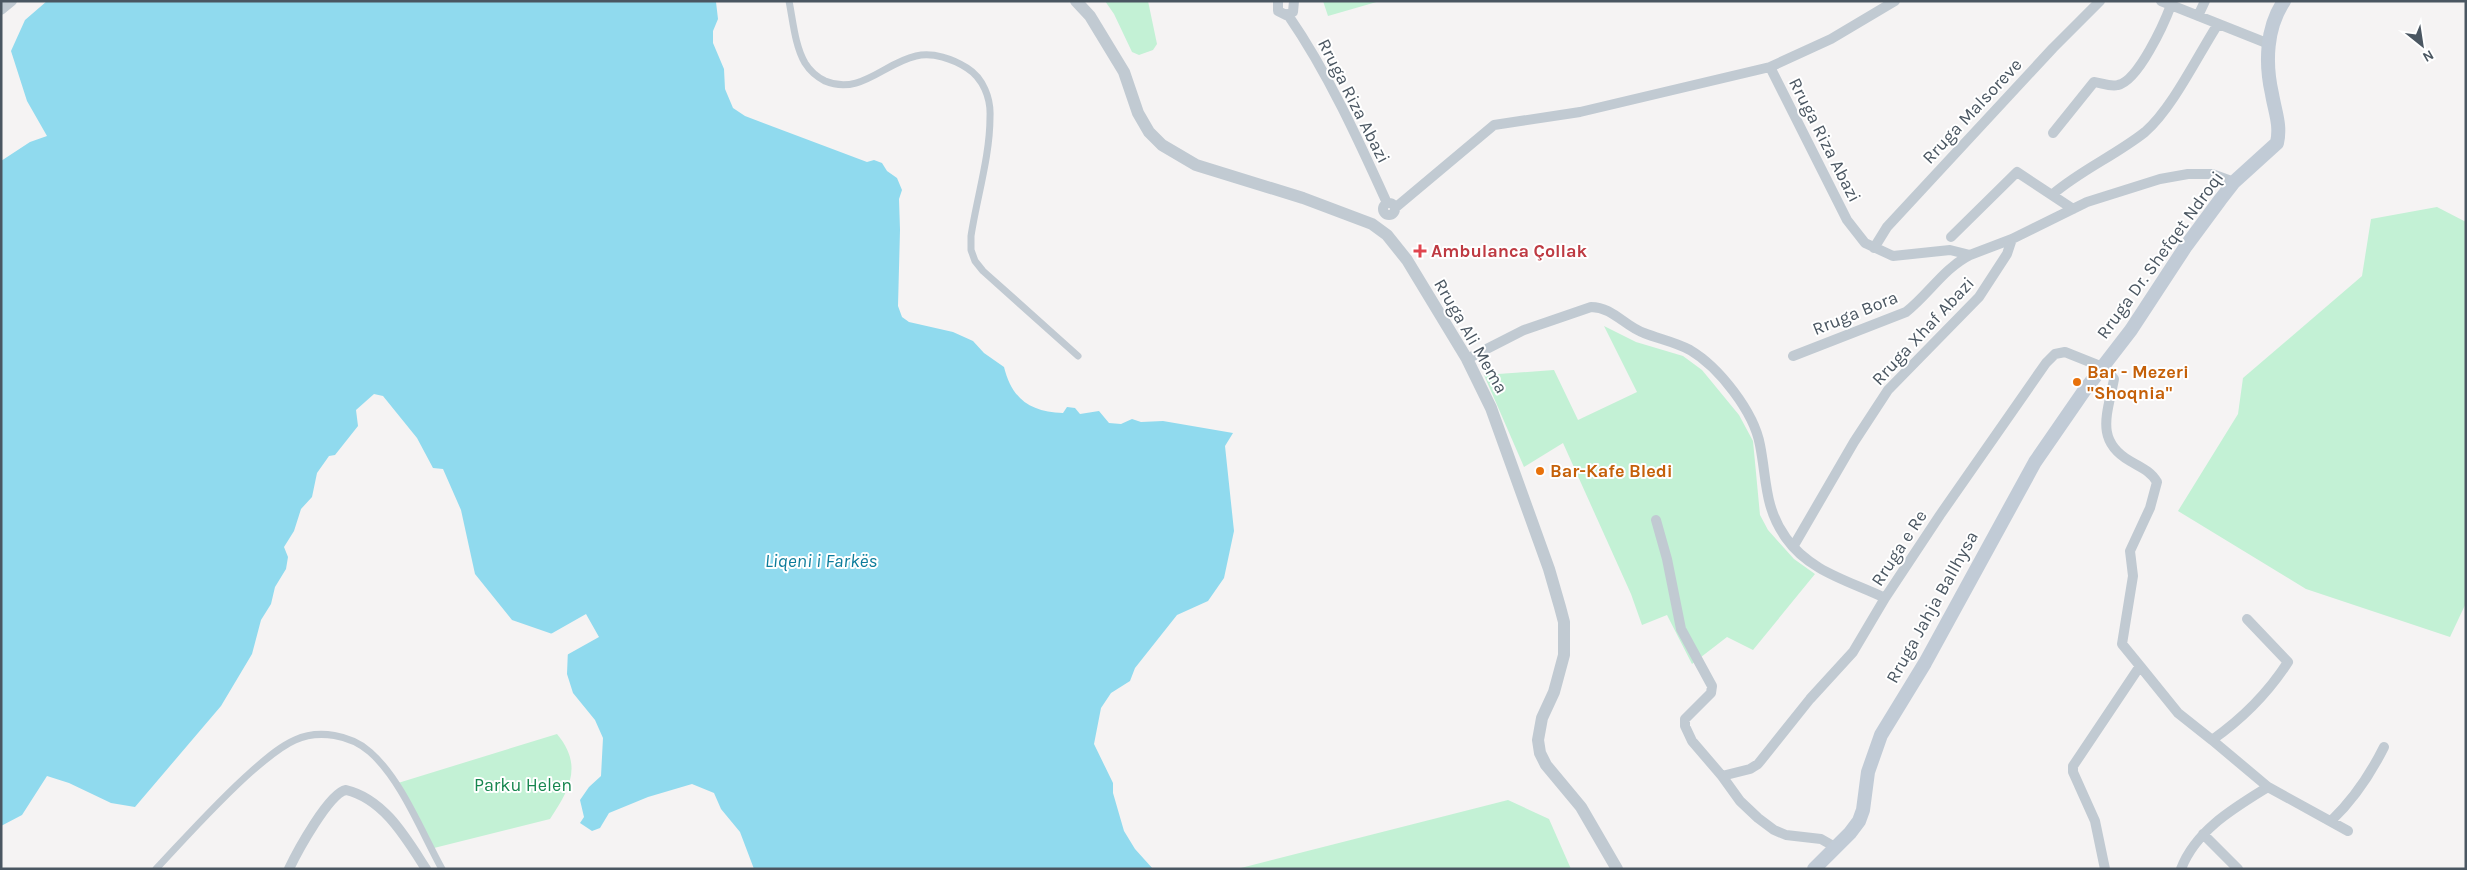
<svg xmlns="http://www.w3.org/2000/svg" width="2467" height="870" viewBox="0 0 2467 870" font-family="Karla,sans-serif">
	<rect width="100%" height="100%" fill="#f5f3f3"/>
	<path fill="#c3f1d5" d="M 1105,1 L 1148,1 L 1157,44 L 1153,50 L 1139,55 L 1132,52 L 1114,14 Z
		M 1323,1 L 1380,1 L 1328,16 Z
		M 2437,207 L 2466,222 L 2466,603 L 2450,637 L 2306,589 L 2178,511 L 2238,414 L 2243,378 L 2362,276 L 2371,219 Z
		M 1604,326 L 1636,342 L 1683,356 L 1702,370 L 1739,415 L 1753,441 L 1760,515 L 1768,530 L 1794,559 L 1815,574 L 1753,650 L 1727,637 L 1692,664 L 1667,615 L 1642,625 L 1631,594 L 1563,443 L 1524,467 L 1484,375 L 1554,370 L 1578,420 L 1637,392 Z
		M 557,734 C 583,765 570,789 550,819 L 434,848 L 398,783 Z
		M 1508,800 L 1549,819 L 1571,869 L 1237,869 Z"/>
	<path fill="#90daee" d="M 47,1 L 716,2 L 718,19 L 713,31 L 713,43 L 724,69 L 725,89 L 733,108 L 745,116 L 867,162 L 874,160 L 882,163 L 887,171 L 897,178 L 902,190 L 899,199 L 900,230 L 898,306 L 902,317 L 909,322 L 953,332 L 973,341 L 984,353 L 1004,367 C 1012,399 1030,412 1063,413 L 1067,407 L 1075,408 L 1080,414 L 1099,411 L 1109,423 L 1121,424 L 1132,419 L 1141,422 L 1163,421 L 1233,433 L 1225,446 L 1234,531 L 1224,578 L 1208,601 L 1177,615 L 1135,668 L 1130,681 L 1111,693 L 1101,708 L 1094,744 L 1113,783 L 1113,793 L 1124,831 L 1135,849 L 1153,869 L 754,869 L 740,832 L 721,809 L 714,793 L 692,784 L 648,797 L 609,813 L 600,828 L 592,831 L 580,823 L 584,817 L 580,800 L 589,787 L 601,776 L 603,738 L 595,720 L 573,693 L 567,674 L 568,649 L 561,637 L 512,620 L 475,574 L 461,510 L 443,469 L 433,468 L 417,438 L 383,396 L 374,394 L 356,410 L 358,426 L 335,455 L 329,456 L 317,473 L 312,497 L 301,509 L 294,531 L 284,547 L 288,557 L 286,569 L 275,587 L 271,604 L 261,620 L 252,654 L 221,706 L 135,807 L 111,803 L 69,783 L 47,776 L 22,815 L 1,826 L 1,161 L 30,142 L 47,136 L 27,101 L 11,51 L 25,20 Z"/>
	<path fill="#f5f3f3" d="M 586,614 L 599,637 L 565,656 L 565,650 L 560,639 L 549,635 Z"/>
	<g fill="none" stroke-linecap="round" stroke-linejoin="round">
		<path stroke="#c1cad2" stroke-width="7" d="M 789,1 C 793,21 795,46 805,63 C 810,71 817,77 825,81 C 860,96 884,63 916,56 C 933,52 953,59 967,68 C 983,78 991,98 990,117 C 990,156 977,197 971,236 L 971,250 L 975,261 L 983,271 L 1078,356
			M 156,869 C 187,836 218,801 252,771 C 265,760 279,747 295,740 C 319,729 351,735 370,752 C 401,779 422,833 442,869"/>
		<path stroke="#c1cad2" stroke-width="10" d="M 1278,1 L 1278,11 L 1286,15 L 1293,12 L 1294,1
			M 2161,1 L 2269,44
			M 1,10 L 12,1
			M 1288,15 C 1328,73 1358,139 1387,203
			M 2198,16 L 2205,1
			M 1770,67 L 1847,220 L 1865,243 L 1893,256 L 1950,250 L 1970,255 L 2012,239 L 2087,202 L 2160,179 L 2188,174 L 2212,174 L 2234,182
			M 2053,133 L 2094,82 C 2102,83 2110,87 2118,85 C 2138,81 2164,24 2171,5
			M 2053,194 C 2081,170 2116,155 2145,132 C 2172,109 2198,55 2218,24
			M1383 209a6 6 0 1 1 12 0a6 6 0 1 1-12 0Z
			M 1395,208 L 1494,125 L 1580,112 L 1770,67 L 1831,39 L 1895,1
			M 1951,237 L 2017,172 L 2073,209
			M 1874,248 L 1887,227 L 2053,48 L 2100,1
			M 1793,356 L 1906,312 C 1928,295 1944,268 1970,255
			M 1467,359 L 1524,330 L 1591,307 C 1613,307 1624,326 1644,333 C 1659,339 1675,342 1690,350 C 1719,367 1754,412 1760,445 C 1767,480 1764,507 1786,538 C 1810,572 1850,581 1885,598
			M 1656,520 L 1667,559 L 1681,629 L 1712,686 L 1711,693 L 1685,719 L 1685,726 L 1692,741 L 1722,776 L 1740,801 L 1758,818 L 1774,830 L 1786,835 L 1821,839 L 1835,847
			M 1793,547 L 1854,442 L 1888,390 L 1979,297 L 2007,254 L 2012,239
			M 2140,666 L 2178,713 L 2212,740 C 2242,719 2268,693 2288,662 L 2247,619
			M 2212,740 L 2268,787
			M 1722,776 L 1750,769 L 1758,764 L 1810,699 L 1853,652 L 1885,598 L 1940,515 L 2046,363 L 2055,354 L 2065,352 L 2105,368 L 2114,379 C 2108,413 2094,440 2130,461 C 2140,467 2151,471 2157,482 L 2150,508 L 2130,551 L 2133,576 L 2122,644 L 2140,666 L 2073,766 L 2073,772 L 2095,821 L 2105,869
			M 2331,821 C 2354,799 2370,775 2384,747
			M 2203,834 L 2238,869
			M 289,869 C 297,852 329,793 346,790 C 384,799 406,838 426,869
			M 2181,869 C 2196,830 2234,808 2268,787 L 2348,831"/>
		<path stroke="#c1cad2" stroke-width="12" d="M 1076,1 L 1090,16 L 1124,72 L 1138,113 L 1149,132 L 1162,145 L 1196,165 L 1303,198 L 1372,224 L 1387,235 L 1407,260 L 1467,359 L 1491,408 L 1549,569 L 1560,607 L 1564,622 L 1564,655 L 1554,692 L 1542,718 L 1538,740 L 1540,753 L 1546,765 L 1581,807 L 1617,869"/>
		<path stroke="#c1cbd6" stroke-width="14" d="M 1814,869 L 1850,833 L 1859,821 L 1863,810 L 1868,772 L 1881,735 L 1925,663 L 2035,462 L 2084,391 L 2131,330 L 2186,246 L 2220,200 L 2234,182 L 2277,143 C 2281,125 2275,112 2272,94 C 2265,63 2266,28 2284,1"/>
	</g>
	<path fill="#e0444e" stroke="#fff" stroke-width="2" d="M1417.5 243.5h5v5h5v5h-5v5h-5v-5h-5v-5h5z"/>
	<g fill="#e8710a" stroke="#fff" stroke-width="2">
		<circle cx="2077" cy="382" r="5"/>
		<circle cx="1540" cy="471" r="5"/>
	</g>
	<g text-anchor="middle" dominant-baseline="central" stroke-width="4" stroke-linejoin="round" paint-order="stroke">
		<g font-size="18" fill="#4a5661" stroke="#fff">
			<text transform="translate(1354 101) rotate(63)">Rruga Riza Abazi</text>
			<text transform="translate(1972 111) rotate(-47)">Rruga Malsoreve</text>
			<text transform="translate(1825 140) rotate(63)">Rruga Riza Abazi</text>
			<text transform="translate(2160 255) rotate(-54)">Rruga Dr. Shefqet Ndroqi</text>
			<text transform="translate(1855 313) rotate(-22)">Rruga Bora</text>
			<text transform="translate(1923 331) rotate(-47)">Rruga Xhaf Abazi</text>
			<text transform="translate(1471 336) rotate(60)">Rruga Ali Mema</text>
			<text transform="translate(1899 548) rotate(-57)">Rruga e Re</text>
			<text transform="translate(1932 607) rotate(-61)">Rruga Jahja Ballhysa</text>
		</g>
		<g font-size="18" font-weight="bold" fill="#be3a42" stroke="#fff" text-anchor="start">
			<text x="1431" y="251">Ambulanca Çollak</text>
		</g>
		<g font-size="18" font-weight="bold" fill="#c56008" stroke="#fff" text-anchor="start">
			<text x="2087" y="372">Bar - Mezeri<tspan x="2087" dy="21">"Shoqnia"</tspan></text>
			<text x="1550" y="471">Bar-Kafe Bledi</text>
		</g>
		<g font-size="18" fill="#17864f" stroke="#fff">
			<text x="523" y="785">Parku Helen</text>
		</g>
		<g font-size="19" font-style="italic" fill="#0c7c9b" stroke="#fff">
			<text x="821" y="561">Liqeni i Farkës</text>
		</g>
	</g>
	<rect width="2467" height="870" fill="none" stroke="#4a5661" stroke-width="5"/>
	<g transform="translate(2422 45) rotate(150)" stroke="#ffffff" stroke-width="4" paint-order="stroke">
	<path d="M0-4L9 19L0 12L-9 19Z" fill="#4a5661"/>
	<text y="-8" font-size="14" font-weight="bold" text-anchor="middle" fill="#4a5661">N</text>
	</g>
</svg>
